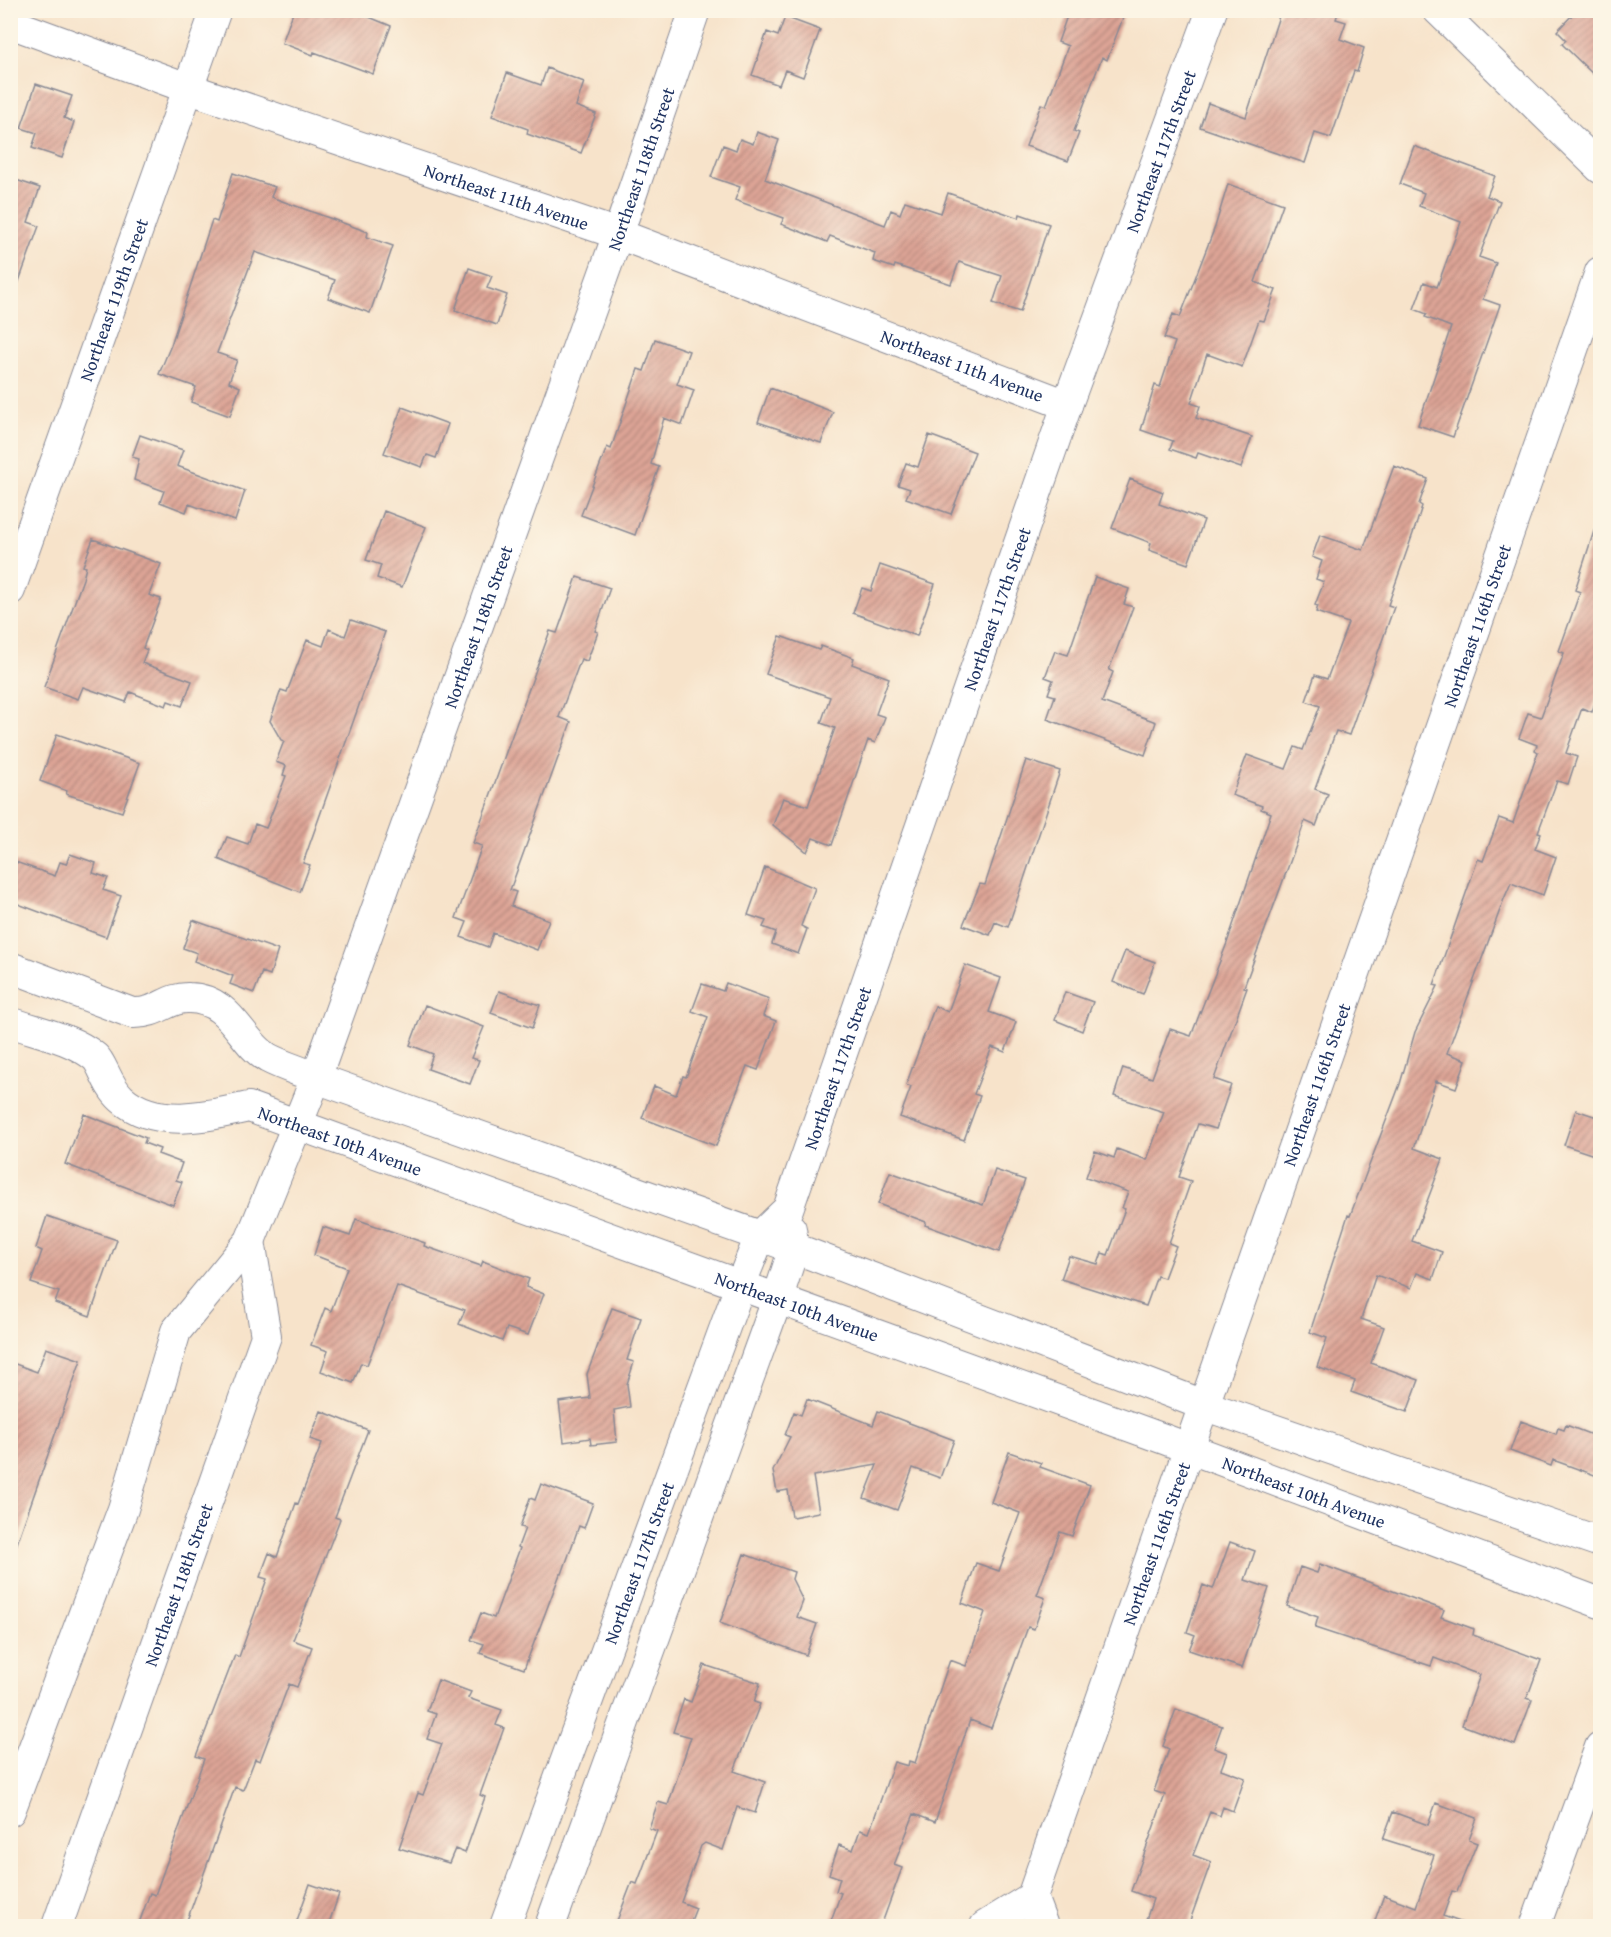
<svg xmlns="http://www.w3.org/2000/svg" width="1611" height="1937" viewBox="0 0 1611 1937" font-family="'Gentium Book Plus',serif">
	<defs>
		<pattern id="building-hatch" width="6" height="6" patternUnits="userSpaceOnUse" patternTransform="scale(1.5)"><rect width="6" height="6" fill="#dda495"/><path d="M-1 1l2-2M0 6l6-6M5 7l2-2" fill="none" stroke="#b2867d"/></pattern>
	</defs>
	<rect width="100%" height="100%" fill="#fcf5e5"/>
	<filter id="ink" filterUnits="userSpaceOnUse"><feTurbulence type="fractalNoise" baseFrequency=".0167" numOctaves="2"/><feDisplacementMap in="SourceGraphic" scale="12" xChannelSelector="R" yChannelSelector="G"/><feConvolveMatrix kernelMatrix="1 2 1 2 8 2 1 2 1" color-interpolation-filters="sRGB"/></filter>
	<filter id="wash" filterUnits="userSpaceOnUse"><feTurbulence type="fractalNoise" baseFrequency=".008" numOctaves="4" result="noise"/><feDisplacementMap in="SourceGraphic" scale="24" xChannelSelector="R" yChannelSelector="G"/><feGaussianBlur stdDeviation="1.35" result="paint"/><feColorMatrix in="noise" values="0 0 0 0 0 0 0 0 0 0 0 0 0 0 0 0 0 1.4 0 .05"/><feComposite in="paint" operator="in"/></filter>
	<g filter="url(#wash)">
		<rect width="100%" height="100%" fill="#f7e3ca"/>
		<g id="blocks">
			<path fill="url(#building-hatch)" d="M 294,10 L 352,10 L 391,26 L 373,74 L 314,52 L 313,55 L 282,43 Z
				M 1069,10 L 1126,10 L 1107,60 L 1102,57 L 1074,131 L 1079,133 L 1068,161 L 1026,146 L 1041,104 L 1046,106 L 1068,46 L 1058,42 Z
				M 1281,10 L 1339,10 L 1336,19 L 1346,22 L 1340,39 L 1364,48 L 1357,72 L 1354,71 L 1331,138 L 1315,133 L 1305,163 L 1200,127 L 1208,103 L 1246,117 Z
				M 1577,10 L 1600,10 L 1600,81 L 1562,44 L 1566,40 L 1557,31 Z
				M 785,17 L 820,30 L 803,77 L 785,70 L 779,85 L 752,75 L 767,32 L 778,36 Z
				M 547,68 L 584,82 L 576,106 L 596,114 L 581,153 L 527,134 L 528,129 L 492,116 L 507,73 L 541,85 Z
				M 36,84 L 72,96 L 64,118 L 74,122 L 62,158 L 32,148 L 37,133 L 21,128 Z
				M 757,132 L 779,140 L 765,179 L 885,225 L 891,210 L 900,214 L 905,201 L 941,213 L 948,193 L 1019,218 L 1020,214 L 1049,224 L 1020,312 L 993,303 L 1002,276 L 959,262 L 951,284 L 895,265 L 894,268 L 873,261 L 875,253 L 830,236 L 827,242 L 781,224 L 784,218 L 735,200 L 740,187 L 711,177 L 723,145 L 736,150 L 740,139 L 753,144 Z
				M 1414,146 L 1495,176 L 1487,196 L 1500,201 L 1479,257 L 1496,263 L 1483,299 L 1500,305 L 1453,437 L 1418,425 L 1451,327 L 1425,317 L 1427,314 L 1414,309 L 1424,282 L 1437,287 L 1461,222 L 1419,206 L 1424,193 L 1400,184 Z
				M 233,173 L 275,187 L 271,197 L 368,232 L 367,237 L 393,246 L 370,313 L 328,298 L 335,280 L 255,252 L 217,353 L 237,360 L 229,382 L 240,387 L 230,416 L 191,402 L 196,387 L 159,374 L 171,345 L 212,220 L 217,222 Z
				M 10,178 L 40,188 L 28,222 L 39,226 L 14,295 L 10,295 Z
				M 1228,184 L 1283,204 L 1255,282 L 1276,290 L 1264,321 L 1259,320 L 1242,367 L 1207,354 L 1191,403 L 1200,406 L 1196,418 L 1252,437 L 1241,468 L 1198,453 L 1196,458 L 1170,449 L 1173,441 L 1141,430 L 1155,385 L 1160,387 L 1175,342 L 1164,338 L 1173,314 L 1180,317 L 1215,227 Z
				M 469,268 L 492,276 L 487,288 L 507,295 L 497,325 L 455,310 Z
				M 655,339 L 689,351 L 677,384 L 694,390 L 682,425 L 664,418 L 651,464 L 659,467 L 635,535 L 581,515 L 607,447 L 611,449 L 638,369 L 644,371 Z
				M 770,388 L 833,412 L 821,443 L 758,422 Z
				M 402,407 L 448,424 L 436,458 L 427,455 L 422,467 L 384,453 Z
				M 140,435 L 183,450 L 177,466 L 245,491 L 235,521 L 189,504 L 186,512 L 160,502 L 164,491 L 134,480 L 139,459 L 132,457 Z
				M 929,435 L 975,452 L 951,514 L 906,498 L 910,489 L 898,485 L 906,463 L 918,467 Z
				M 1394,466 L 1428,479 L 1419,504 L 1422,506 L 1417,522 L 1388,605 L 1394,607 L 1349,735 L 1336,731 L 1315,789 L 1328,794 L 1316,826 L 1305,821 L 1244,987 L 1247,988 L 1214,1079 L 1231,1085 L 1216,1129 L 1198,1124 L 1179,1177 L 1191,1181 L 1169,1243 L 1176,1246 L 1164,1278 L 1157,1276 L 1146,1306 L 1061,1279 L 1069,1256 L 1098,1264 L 1102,1253 L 1108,1255 L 1125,1209 L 1122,1208 L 1128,1192 L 1086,1177 L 1095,1151 L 1114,1158 L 1117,1149 L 1147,1160 L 1164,1112 L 1114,1096 L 1123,1068 L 1152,1078 L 1170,1029 L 1191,1036 L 1227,943 L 1271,813 L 1261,809 L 1262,806 L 1232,795 L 1247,755 L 1286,769 L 1295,747 L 1303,750 L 1320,706 L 1306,701 L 1315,675 L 1327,679 L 1348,623 L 1316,612 L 1318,606 L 1315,605 L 1324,582 L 1316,579 L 1322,561 L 1312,557 L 1320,535 L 1363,550 Z
				M 1130,479 L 1163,492 L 1159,504 L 1204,520 L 1188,564 L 1149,550 L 1151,543 L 1112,528 Z
				M 384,511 L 426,527 L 402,587 L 377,578 L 381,565 L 366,560 Z
				M 1596,525 L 1600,526 L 1600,688 L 1592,712 L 1582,708 L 1566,753 L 1577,757 L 1568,784 L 1557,781 L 1538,832 L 1541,833 L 1535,849 L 1556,857 L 1543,895 L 1511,883 L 1504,899 L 1447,1053 L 1466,1060 L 1456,1088 L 1436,1081 L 1414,1148 L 1443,1159 L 1412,1241 L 1442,1252 L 1433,1279 L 1417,1273 L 1411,1288 L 1376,1275 L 1361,1319 L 1384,1327 L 1371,1363 L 1419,1380 L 1407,1412 L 1351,1392 L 1355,1381 L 1317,1367 L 1327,1338 L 1310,1332 L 1348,1215 L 1350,1216 L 1400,1084 L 1415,1032 L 1438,986 L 1434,985 L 1478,859 L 1483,861 L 1499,818 L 1513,823 L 1538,752 L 1535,750 L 1537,745 L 1519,738 L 1528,713 L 1541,717 L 1564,653 L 1559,651 L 1580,592 L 1575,590 Z
				M 93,539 L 161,564 L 149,595 L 161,599 L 143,648 L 147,650 L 142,663 L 192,681 L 182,706 L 168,701 L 166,706 L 130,692 L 126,702 L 83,687 L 78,699 L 44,687 L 83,579 L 86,567 L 83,566 Z
				M 880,565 L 935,584 L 917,636 L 853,613 L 862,588 L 871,591 Z
				M 577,577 L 610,588 L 595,631 L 598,632 L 587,661 L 581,659 L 559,717 L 571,722 L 510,890 L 516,892 L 511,906 L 549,920 L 537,950 L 493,933 L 488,947 L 461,937 L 467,922 L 456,918 L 482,846 L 473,843 L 550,631 L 557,633 Z
				M 1095,577 L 1129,589 L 1124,604 L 1133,607 L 1109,670 L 1113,672 L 1102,702 L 1156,722 L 1145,755 L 1047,719 L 1055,696 L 1048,694 L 1053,680 L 1045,677 L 1055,651 L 1068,655 Z
				M 351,620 L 385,632 L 303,863 L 310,865 L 300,892 L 218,859 L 227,837 L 248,844 L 255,824 L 266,828 L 286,776 L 283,775 L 286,766 L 276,762 L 284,741 L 281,740 L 270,721 L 281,690 L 287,692 L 307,640 L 323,646 L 329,629 L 345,636 Z
				M 780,636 L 819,650 L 821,646 L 854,658 L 852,664 L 889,678 L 876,714 L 885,717 L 875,743 L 868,740 L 832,845 L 813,838 L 807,852 L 773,825 L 783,798 L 808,806 L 835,728 L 821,723 L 830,697 L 766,674 Z
				M 57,734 L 140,763 L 122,812 L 66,794 L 67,791 L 40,781 Z
				M 1026,760 L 1060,771 L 1008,927 L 995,922 L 990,935 L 963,925 L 980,884 L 985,885 Z
				M 70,854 L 96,863 L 93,873 L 108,878 L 103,890 L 121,896 L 106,937 L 10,901 L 10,860 L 55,876 L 60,862 L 66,864 Z
				M 765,867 L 815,888 L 801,926 L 807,929 L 798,954 L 772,944 L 776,932 L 763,927 L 766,921 L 748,915 Z
				M 193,920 L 278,950 L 270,975 L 262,972 L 254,993 L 230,984 L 233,976 L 194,961 L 197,953 L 183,948 Z
				M 1125,951 L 1155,962 L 1143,994 L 1113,982 Z
				M 965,965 L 1001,978 L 989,1012 L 1016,1022 L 1005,1052 L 992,1047 L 974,1094 L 980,1096 L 964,1140 L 900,1117 L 911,1087 L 906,1085 L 935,1006 L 948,1012 Z
				M 726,983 L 769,999 L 763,1016 L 776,1021 L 758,1070 L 747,1066 L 716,1146 L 642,1118 L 654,1086 L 676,1095 L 683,1076 L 686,1077 L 708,1017 L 692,1011 L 702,984 L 723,991 Z
				M 499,991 L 540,1005 L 532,1028 L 491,1013 Z
				M 1065,992 L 1093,1002 L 1082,1031 L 1055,1020 Z
				M 425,1005 L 484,1027 L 471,1058 L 479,1060 L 470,1084 L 428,1069 L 433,1054 L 410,1045 Z
				M 1576,1110 L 1600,1118 L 1600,1157 L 1564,1145 Z
				M 84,1114 L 146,1138 L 144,1143 L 160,1149 L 158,1154 L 182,1163 L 176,1180 L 182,1182 L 173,1205 L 65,1164 Z
				M 995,1170 L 1025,1180 L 999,1252 L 925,1225 L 926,1222 L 878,1204 L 890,1172 L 983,1205 Z
				M 47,1216 L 117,1240 L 90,1316 L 55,1303 L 59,1292 L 31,1283 L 42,1251 L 36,1248 Z
				M 356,1219 L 425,1243 L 424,1246 L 481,1266 L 483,1261 L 529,1279 L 526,1287 L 544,1294 L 528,1335 L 507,1328 L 502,1341 L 459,1324 L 465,1310 L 397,1286 L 367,1365 L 361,1363 L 353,1383 L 321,1371 L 328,1351 L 311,1345 L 325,1308 L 331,1311 L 347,1268 L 314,1255 L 323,1227 L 350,1236 Z
				M 612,1308 L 641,1318 L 627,1360 L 634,1362 L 627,1384 L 630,1407 L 614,1410 L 617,1442 L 591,1445 L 590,1438 L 564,1442 L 559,1402 L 590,1398 L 587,1374 Z
				M 46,1348 L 81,1360 L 14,1552 L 10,1551 L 10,1362 L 37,1372 Z
				M 807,1399 L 873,1425 L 878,1411 L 954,1440 L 940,1478 L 913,1468 L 897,1510 L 864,1498 L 877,1465 L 813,1476 L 819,1512 L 792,1517 L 788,1490 L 777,1492 L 773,1471 L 790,1437 L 785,1435 L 794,1412 L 801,1415 Z
				M 321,1411 L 368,1430 L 335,1517 L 340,1519 L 293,1640 L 312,1647 L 297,1687 L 289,1684 L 260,1761 L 255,1759 L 243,1790 L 235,1787 L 185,1926 L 138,1926 L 150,1893 L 155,1895 L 204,1759 L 196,1756 L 235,1655 L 239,1657 L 267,1579 L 260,1577 L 269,1553 L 277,1557 L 296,1503 L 298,1504 L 322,1443 L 310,1439 Z
				M 1521,1421 L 1556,1434 L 1558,1428 L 1564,1430 L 1566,1425 L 1600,1438 L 1600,1477 L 1553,1460 L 1551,1466 L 1510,1451 Z
				M 1009,1452 L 1041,1463 L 1040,1467 L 1090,1485 L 1072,1536 L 1060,1532 L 1037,1595 L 1045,1598 L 1034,1629 L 1028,1627 L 991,1728 L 970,1720 L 935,1822 L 914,1814 L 894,1865 L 902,1868 L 881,1926 L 829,1926 L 841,1893 L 836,1891 L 840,1878 L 829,1874 L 839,1845 L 853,1850 L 860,1830 L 869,1833 L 894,1762 L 908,1766 L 909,1761 L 915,1763 L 950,1660 L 966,1666 L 985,1612 L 962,1603 L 976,1563 L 999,1571 L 1020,1513 L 991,1502 Z
				M 541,1484 L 593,1503 L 584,1528 L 579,1526 L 562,1574 L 560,1574 L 524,1669 L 480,1653 L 484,1644 L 471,1640 L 481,1613 L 494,1618 L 520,1548 L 518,1547 L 525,1528 L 520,1527 L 530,1498 L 535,1500 Z
				M 1230,1542 L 1255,1551 L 1245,1580 L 1269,1588 L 1242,1668 L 1189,1650 L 1195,1635 L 1187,1632 L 1203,1585 L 1213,1589 Z
				M 744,1554 L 794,1572 L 792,1579 L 803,1601 L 797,1617 L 817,1624 L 806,1655 L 720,1623 Z
				M 1320,1564 L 1444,1610 L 1441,1617 L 1474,1629 L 1473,1635 L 1541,1660 L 1527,1698 L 1532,1700 L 1515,1745 L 1462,1725 L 1480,1675 L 1434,1658 L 1431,1666 L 1315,1628 L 1318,1617 L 1287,1606 L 1300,1567 L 1317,1573 Z
				M 704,1665 L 760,1683 L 754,1702 L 760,1704 L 734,1771 L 765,1782 L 755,1813 L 737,1807 L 723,1850 L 705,1843 L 701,1846 L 681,1902 L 696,1908 L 689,1926 L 615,1926 L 632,1882 L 637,1884 L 657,1831 L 649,1828 L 658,1802 L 668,1805 L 691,1737 L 673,1732 L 684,1699 L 691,1702 Z
				M 438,1680 L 471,1692 L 468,1698 L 502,1710 L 496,1725 L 504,1728 L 480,1795 L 485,1797 L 465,1853 L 455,1849 L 449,1863 L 399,1848 L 418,1793 L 423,1795 L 442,1744 L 427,1739 L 436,1714 L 427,1711 Z
				M 1176,1709 L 1222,1726 L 1214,1748 L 1227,1753 L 1221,1769 L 1245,1778 L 1233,1811 L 1223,1807 L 1220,1816 L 1210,1812 L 1193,1855 L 1211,1862 L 1188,1926 L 1144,1926 L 1153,1899 L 1131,1891 L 1165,1795 L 1154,1791 L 1169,1749 L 1163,1746 Z
				M 1436,1803 L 1477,1818 L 1469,1840 L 1477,1843 L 1457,1892 L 1452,1891 L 1443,1916 L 1463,1923 L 1462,1926 L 1373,1926 L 1384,1895 L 1416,1907 L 1434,1855 L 1383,1839 L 1393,1812 L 1428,1825 Z
				M 310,1884 L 339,1894 L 328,1926 L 295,1926 Z"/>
		</g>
	</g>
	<g filter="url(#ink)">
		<use href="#blocks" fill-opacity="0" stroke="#898994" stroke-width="1.5"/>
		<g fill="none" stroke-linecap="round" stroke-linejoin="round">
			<g stroke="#898994" stroke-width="32">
				<g id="street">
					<path d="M 1438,10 L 1600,168"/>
					<path id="s1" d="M 10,23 L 190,89 L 618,234 L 1067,405"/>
					<path id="s2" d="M 10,590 L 216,10"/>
					<path d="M 10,967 L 132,1013 C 159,1014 167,997 189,998 C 232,999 240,1042 268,1058 C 283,1066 301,1071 316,1078 L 794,1248 L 1206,1406 L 1600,1542"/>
					<path id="s3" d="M 10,1022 C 38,1032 72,1038 95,1057 C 103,1064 107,1086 122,1099 C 156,1129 209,1116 249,1107 L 1164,1439 L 1600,1603"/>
					<path id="s4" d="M 10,1811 L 123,1509 L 176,1331 L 250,1241 L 316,1078 L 618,234 L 695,10"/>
					<path d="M 1032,1897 L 1043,1926"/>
					<path id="s5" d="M 57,1926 L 266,1336 L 250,1241"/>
					<path id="s6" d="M 505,1926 L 740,1286 L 760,1236 L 788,1209 L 1067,405 L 1212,10"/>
					<path d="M 550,1926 L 777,1300 L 794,1248 L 791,1229"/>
					<path id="s7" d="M 985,1926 L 1032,1897 L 1600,272"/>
					<path d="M 1535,1926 L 1600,1747"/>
				</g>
			</g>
			<use href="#street" stroke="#fff" stroke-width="30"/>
		</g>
	</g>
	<g text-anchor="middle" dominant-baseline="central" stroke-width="4.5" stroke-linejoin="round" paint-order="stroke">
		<g font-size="18" fill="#1b2f5e" stroke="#fcf5e5">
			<text stroke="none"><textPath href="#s6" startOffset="1896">Northeast 117th Street</textPath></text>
			<text stroke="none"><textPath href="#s4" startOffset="1766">Northeast 118th Street</textPath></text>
			<text stroke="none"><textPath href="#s1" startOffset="526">Northeast 11th Avenue</textPath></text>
			<text stroke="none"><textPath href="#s2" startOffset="308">Northeast 119th Street</textPath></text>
			<text stroke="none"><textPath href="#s1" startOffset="1012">Northeast 11th Avenue</textPath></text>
			<text stroke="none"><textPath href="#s6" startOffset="1410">Northeast 117th Street</textPath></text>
			<text stroke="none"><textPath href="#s7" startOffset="1402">Northeast 116th Street</textPath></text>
			<text stroke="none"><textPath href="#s4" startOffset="1280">Northeast 118th Street</textPath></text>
			<text stroke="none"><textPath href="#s6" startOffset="924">Northeast 117th Street</textPath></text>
			<text stroke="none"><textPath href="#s7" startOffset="916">Northeast 116th Street</textPath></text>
			<text stroke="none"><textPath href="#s3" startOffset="372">Northeast 10th Avenue</textPath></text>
			<text stroke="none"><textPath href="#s3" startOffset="858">Northeast 10th Avenue</textPath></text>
			<text stroke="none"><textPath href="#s3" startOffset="1398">Northeast 10th Avenue</textPath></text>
			<text stroke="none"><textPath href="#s7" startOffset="430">Northeast 116th Street</textPath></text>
			<text stroke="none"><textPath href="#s6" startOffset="387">Northeast 117th Street</textPath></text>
			<text stroke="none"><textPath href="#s5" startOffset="362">Northeast 118th Street</textPath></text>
		</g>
	</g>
	<rect width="1611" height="1937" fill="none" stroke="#fcf5e5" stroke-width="36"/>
</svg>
